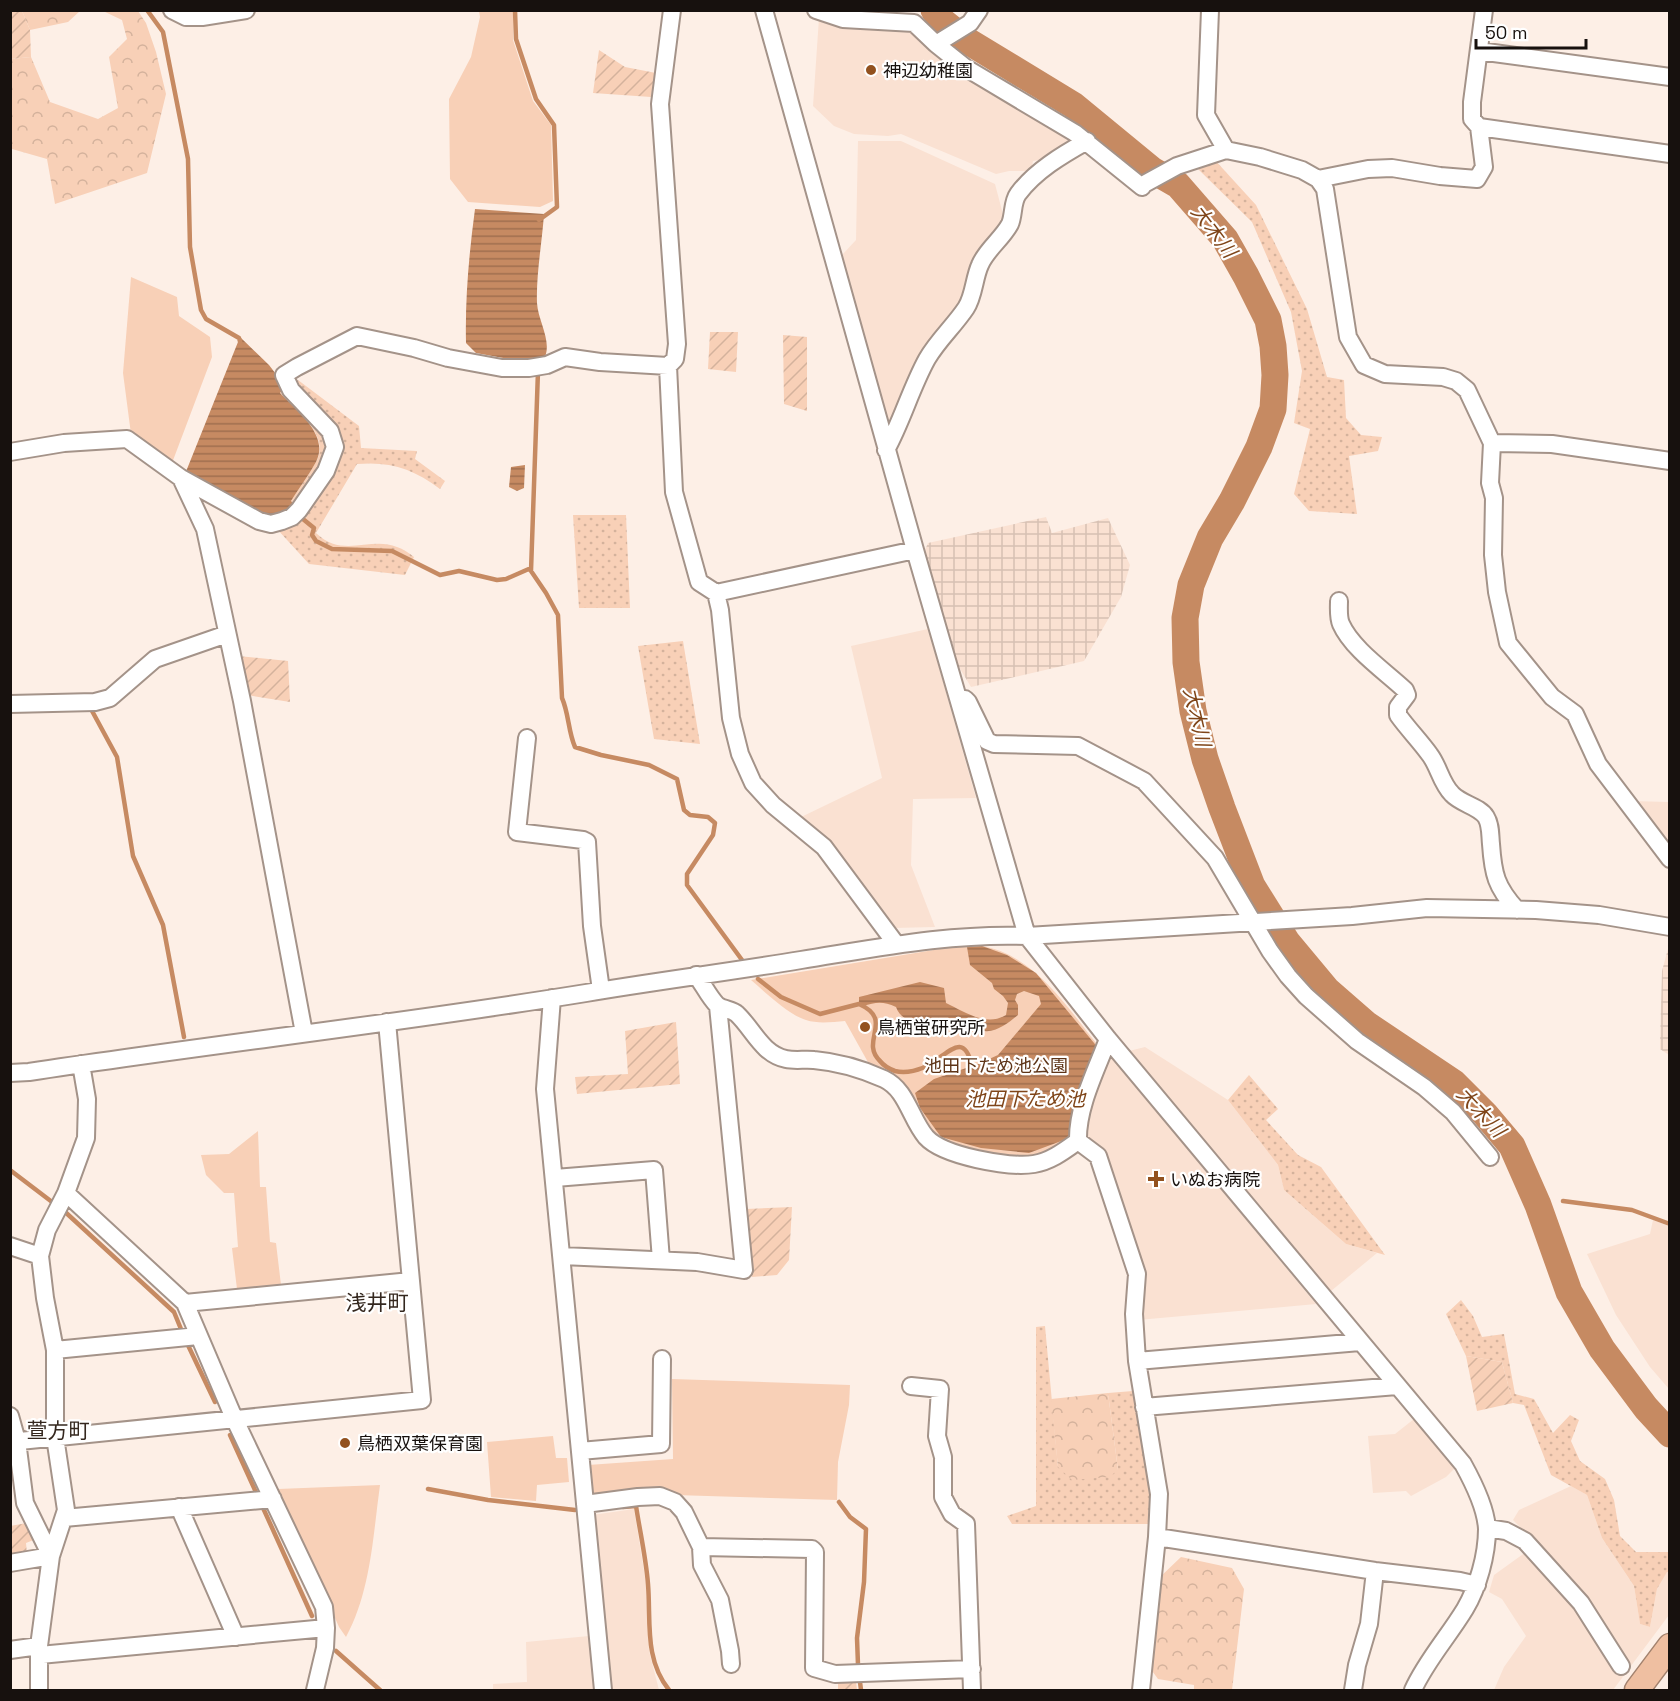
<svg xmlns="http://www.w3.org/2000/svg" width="1680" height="1701" viewBox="0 0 1680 1701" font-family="'Space Grotesk','Noto Sans JP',sans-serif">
	<defs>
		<pattern id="industrial-grid" width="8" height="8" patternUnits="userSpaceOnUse" patternTransform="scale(1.5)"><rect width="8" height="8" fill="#fae1d2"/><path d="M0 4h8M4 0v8" fill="none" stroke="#d6c0b3"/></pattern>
		<pattern id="grass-dots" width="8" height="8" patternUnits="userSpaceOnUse" patternTransform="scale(1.5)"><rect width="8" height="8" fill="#f8d0b7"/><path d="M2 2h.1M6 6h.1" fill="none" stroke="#d4b29c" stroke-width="1.8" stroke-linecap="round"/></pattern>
		<pattern id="forest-crowns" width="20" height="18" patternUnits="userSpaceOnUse" patternTransform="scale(1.5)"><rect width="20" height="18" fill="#f8d0b7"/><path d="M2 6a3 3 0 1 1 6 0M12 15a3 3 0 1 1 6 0" fill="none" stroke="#d4b29c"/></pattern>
		<pattern id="garden-furrows" width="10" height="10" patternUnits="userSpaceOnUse" patternTransform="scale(1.5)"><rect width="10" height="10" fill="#f8d0b7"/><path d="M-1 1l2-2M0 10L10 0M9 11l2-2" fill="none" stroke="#d4b29c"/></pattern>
		<pattern id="water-rules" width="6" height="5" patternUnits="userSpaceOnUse" patternTransform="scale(1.5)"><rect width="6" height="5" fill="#c68a62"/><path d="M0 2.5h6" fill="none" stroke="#a06f4f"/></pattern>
	</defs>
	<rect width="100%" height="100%" fill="#fdefe6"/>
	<path fill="#fae1d2" d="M 819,18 L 915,30 L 1075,140 L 1045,159 L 1033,161 L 1031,171 L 1009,171 L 996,174 L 901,134 L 888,136 L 854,134 L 834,126 L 813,106 Z
		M 858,141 L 901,141 L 995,184 L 1005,222 L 965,306 L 889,435 L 842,255 L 856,240 Z
		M 928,629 L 976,798 L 913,799 L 911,865 L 935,927 L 894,928 L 797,819 L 882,778 L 851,646 Z
		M 1631,801 L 1669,802 L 1669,854 Z
		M 1145,1047 L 1228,1100 L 1278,1165 L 1284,1190 L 1346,1244 L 1377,1253 L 1331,1291 L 1129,1051 Z
		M 1110,1055 L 1316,1304 L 1138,1320 L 1142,1267 L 1086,1143 L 1083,1130 L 1105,1059 Z
		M 1653,1220 L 1669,1226 L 1669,1389 L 1650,1367 L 1616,1315 L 1587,1254 L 1650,1234 Z
		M 1414,1419 L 1455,1468 L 1446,1477 L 1411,1496 L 1406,1491 L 1373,1493 L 1368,1436 L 1395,1434 Z
		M 1571,1486 L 1587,1495 L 1602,1538 L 1634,1586 L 1640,1624 L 1650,1627 L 1657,1589 L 1667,1571 L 1669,1572 L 1669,1615 L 1613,1690 L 1494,1690 L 1504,1667 L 1526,1636 L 1502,1599 L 1489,1592 L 1494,1575 L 1537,1544 L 1513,1520 L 1519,1510 Z
		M 634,1509 L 646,1583 L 649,1651 L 659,1690 L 609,1690 L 592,1515 Z
		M 589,1636 L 594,1690 L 493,1690 L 493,1684 L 527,1682 L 526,1642 Z"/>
	<path fill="url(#industrial-grid)" d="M 1046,517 L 1052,533 L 1108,518 L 1130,565 L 1121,597 L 1084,661 L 971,687 L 956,662 L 925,550 L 928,543 Z
		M 1669,945 L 1670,1055 L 1669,1055 L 1660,1049 L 1660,1044 L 1662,971 Z"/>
	<path fill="url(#grass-dots)" d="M 1214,159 L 1256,205 L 1307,309 L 1327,377 L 1344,380 L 1346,418 L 1361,435 L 1382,437 L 1378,451 L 1349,456 L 1357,514 L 1309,511 L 1294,494 L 1310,429 L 1294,423 L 1302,371 L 1291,312 L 1252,222 L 1198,169 Z
		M 298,380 L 359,426 L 361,448 L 417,451 L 415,459 L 445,481 L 440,489 C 414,469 390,461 357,464 L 316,533 C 343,559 370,536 397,547 C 403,549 409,553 414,557 L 405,575 L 309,564 L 277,529 L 295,505 L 291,501 C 299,488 309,475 316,462 C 331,435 296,410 280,393 L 285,386 Z
		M 573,515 L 626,515 L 630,608 L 579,608 Z
		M 683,641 L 700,744 L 654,739 L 638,646 Z
		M 1249,1075 L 1278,1109 L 1266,1120 L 1298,1155 L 1321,1167 L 1385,1255 L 1346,1244 L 1284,1190 L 1278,1165 L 1228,1100 Z
		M 1461,1300 L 1473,1316 L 1482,1337 L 1504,1334 L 1515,1394 L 1534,1399 L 1553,1433 L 1570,1415 L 1579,1420 L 1571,1441 L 1580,1461 L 1605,1479 L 1614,1500 L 1620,1536 L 1636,1552 L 1669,1552 L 1669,1572 L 1667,1572 L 1657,1589 L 1650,1627 L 1640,1624 L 1634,1586 L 1602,1538 L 1587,1495 L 1551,1475 L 1524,1405 L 1513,1403 L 1502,1362 L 1466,1356 L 1446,1314 Z
		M 1045,1326 L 1058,1467 L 1118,1470 L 1108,1393 L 1133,1391 L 1154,1498 L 1151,1524 L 1012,1524 L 1007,1516 L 1036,1506 L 1036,1327 Z"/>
	<path fill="url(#forest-crowns)" d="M 22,11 L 80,11 L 68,22 L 30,30 Z
		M 103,11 L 138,11 L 146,23 L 156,52 L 166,94 L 147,173 L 55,204 L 47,159 L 12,149 L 10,131 L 11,59 L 31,57 L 50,102 L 98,119 L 118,108 L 109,57 L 127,39 L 122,20 Z
		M 1108,1393 L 1118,1470 L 1109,1477 L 1072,1480 L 1058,1467 L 1051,1399 Z
		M 1181,1557 L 1232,1568 L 1244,1589 L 1232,1690 L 1194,1690 L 1194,1685 L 1158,1679 L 1150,1668 L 1159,1578 Z"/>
	<path fill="#f8d0b7" d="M 479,11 L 513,11 L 513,40 L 533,101 L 551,125 L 553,201 L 540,207 L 468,202 L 450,179 L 449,99 L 471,57 L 480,17 Z
		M 131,277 L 177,297 L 179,316 L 210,337 L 212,357 L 172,463 L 131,434 L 123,373 Z
		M 958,946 C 965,946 974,945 981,946 C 1035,954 1068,1009 1100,1048 L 1069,1144 L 1036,1158 L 983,1157 L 930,1135 L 869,1064 L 845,1021 C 832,1022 818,1024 806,1020 C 789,1015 765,992 751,980 Z
		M 258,1131 L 260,1187 L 266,1187 L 270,1242 L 276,1243 L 281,1285 L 237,1289 L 232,1248 L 238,1247 L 234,1193 L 224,1193 L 206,1175 L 201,1155 L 229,1154 Z
		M 672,1379 L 850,1385 L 849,1405 L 838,1462 L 837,1500 L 675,1495 L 598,1498 L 590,1493 L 588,1465 L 673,1459 Z
		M 553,1436 L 556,1458 L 567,1458 L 569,1482 L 537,1485 L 536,1501 L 491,1497 L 487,1442 Z
		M 380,1485 C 373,1535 371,1591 346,1637 L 339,1627 L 278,1489 Z"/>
	<path fill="url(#garden-furrows)" d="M 11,10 L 22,11 L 30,30 L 31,57 L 11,59 Z
		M 599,50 L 625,67 L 656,73 L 651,97 L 593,93 Z
		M 710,332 L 738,332 L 736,372 L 708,369 Z
		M 783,335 L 807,337 L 807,411 L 784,404 Z
		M 238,656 L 288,661 L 290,702 L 247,695 Z
		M 676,1022 L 680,1084 L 577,1094 L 575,1077 L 628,1074 L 625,1031 Z
		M 792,1207 L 789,1260 L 777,1275 L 752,1277 L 746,1209 Z
		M 1466,1356 L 1502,1362 L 1513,1403 L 1477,1411 Z
		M 27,1523 L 36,1539 L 26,1543 L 27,1554 L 11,1557 L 10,1526 Z
		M 838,1682 L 856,1682 L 857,1690 L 838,1690 Z"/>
	<path fill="url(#water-rules)" d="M 475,209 L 544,214 C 542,243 536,274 537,303 C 538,322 554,343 543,361 L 531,363 L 476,353 L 466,343 C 465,298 469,254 475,209 Z
		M 240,337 L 269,365 L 285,386 L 280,393 C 296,410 330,435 316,462 C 309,475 299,488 291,501 L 295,505 L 273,519 L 185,474 Z
		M 525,465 L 524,488 L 517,491 L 509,487 L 511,467 Z
		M 982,946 L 1007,955 L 1036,973 L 1099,1049 L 1068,1142 L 1064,1140 L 1029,1153 L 981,1148 L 941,1137 L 920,1108 L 915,1093 L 934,1079 L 978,1064 L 998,1055 L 1041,1004 L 1039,996 L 1024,991 L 1017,994 L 1015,1000 L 1018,1005 L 1018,1015 C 1008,1023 994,1035 980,1030 C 977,1029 975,1026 972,1024 C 968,1022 960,1019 954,1018 C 945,1017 936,1023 927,1024 C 915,1025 900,1019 896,1007 C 883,1001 876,1002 863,1006 L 859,1004 L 859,997 L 920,982 L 944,988 L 946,1003 C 965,1012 986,1027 1006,1015 L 1008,1003 L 1003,996 L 994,989 L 992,983 L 970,965 L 967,947 Z"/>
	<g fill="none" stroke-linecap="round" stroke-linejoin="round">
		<path stroke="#c68a62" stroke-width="4.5" d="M 147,10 L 163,32 L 188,159 L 190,247 L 201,310 L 206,319 L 239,338 L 241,345
			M 515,10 L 516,39 L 536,99 L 554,125 L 557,207 L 539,220
			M 538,371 L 531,571 L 546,593 L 558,615 L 562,698 C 569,714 568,731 575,747 L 601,755 L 649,765 L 677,779 L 684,810 L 690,815 L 708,817 L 715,823 L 713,835 L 687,874 L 687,885 L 742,960
			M 298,515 L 314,528 L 312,535 L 316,541 L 332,549 L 392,551 L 440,575 L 459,571 L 497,580 L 506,579 L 531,568
			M 91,709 L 117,757 L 133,856 L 163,925 L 184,1037
			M 758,979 L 781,997 L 820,1014 L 859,1004 C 895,1020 859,1041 880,1061 C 884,1066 889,1069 895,1071 C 906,1074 921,1070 930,1064 C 949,1053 964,1031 972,1066
			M 10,1170 L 56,1205
			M 1563,1201 L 1632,1210 L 1670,1224
			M 63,1210 L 174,1312 L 183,1334
			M 186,1341 L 215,1402
			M 230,1435 L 312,1616
			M 428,1489 L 488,1500 L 575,1510
			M 839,1502 L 850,1517 L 866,1529 L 864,1582 L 857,1638 L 858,1665
			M 623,1507 L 636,1506 C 640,1532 646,1558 648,1584 C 651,1621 644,1659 669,1690
			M 336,1651 L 380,1690
			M 860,1682 L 861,1690"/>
		<path stroke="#c68a62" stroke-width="27" d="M 934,10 L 941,20 L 966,40 L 1073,105 L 1152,170 L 1178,185 L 1225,239 L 1246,276 L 1268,320 L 1273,346 L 1275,375 L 1273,409 L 1259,447 L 1232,501 L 1210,538 L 1191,585 L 1185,618 L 1186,662 L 1193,711 L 1205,759 L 1222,808 L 1252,886 L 1287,942 L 1327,990 L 1366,1024 L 1454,1083 L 1485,1114 L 1512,1146 L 1538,1205 L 1569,1292 L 1602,1349 L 1646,1408 L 1670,1434"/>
		<g stroke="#a49389" stroke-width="20">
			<path id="minor" d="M 172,10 L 186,17 L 202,17 L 246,10
				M 764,10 L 915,550 L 1027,936 L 1108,1039 L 1463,1464 C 1473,1482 1486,1508 1487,1529 C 1487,1555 1478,1587 1465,1609 C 1448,1637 1426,1661 1413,1690
				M 816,10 L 843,19 L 914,23 L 936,44 L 970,23 L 979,10
				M 1210,10 L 1206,115 L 1226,150
				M 936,44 L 966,68 L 1075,133 L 1142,187
				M 1479,51 L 1670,77
				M 1479,127 L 1670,154
				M 1318,179 L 1368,169 L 1392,168 L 1440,176 L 1477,179 L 1484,167 L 1479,127 L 1472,119 L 1472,102 L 1484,10
				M 1146,183 L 1177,166 L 1226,150 L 1260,157 L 1302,170 L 1318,179 L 1325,189 L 1348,337 L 1364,365 L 1385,374 L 1443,377 L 1456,381 L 1467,390 L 1492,443 L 1490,483 L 1494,498 L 1493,555 L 1497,592 L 1508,643 L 1552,697 L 1575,714 L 1598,764 L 1670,859
				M 668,366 L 674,492 L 699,582 L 716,593 L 720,610 L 731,718 L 740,754 L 753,783 L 773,805 L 824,847 L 896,944
				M 1492,443 L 1552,444 L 1670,461
				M 886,450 C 902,421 911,388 927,359 C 938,340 954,326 966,308 C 974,296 974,278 980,265 C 986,250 1002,239 1010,224 C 1014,215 1012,202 1018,194 C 1035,171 1062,155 1087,141
				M 10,452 L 64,443 L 127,439 L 181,478 L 259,521 L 271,524 L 282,521 L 292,517 L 299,510 L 326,471 L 335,447 L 330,431 L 291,390 L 284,375 L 297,367 L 357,336 L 414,348 L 448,358 L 502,368 L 529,368 L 547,365 L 565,357 L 600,362 L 668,366 L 675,359 L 677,344 L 660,104 L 672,10
				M 181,478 L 205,529 L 242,701 L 304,1033
				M 716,593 L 915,550
				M 1339,601 C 1339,608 1338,617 1341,624 C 1352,649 1386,672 1405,690 L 1407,695 L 1398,707 L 1398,715 C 1408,729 1420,741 1430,755 C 1439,767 1441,783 1452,794 C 1461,804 1479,806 1486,817 C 1491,825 1490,835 1491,844 C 1493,874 1496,887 1517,910
				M 965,699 L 968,702 L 987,741 L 994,744 L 1078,746 L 1144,781 L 1215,858 L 1270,951 L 1288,976 L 1306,996 L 1357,1041 L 1424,1087 L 1453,1112 L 1490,1157
				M 10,704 L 95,702 L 110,698 L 155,659 L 227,634
				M 527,738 L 517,832 L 583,840 L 587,842 L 592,926 L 601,990
				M 696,975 C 703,984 709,997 717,1005 C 723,1010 732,1009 737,1014 C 753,1029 762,1054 786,1059 C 795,1061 805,1059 814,1060 C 837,1062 862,1069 884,1079 C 907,1090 910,1118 926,1137 C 943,1156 1009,1168 1034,1164 C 1051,1161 1064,1151 1078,1141
				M 552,998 L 545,1089 L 603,1690
				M 1108,1039 C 1096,1071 1077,1107 1078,1141 L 1098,1156 L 1137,1274 L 1134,1314 L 1137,1361 L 1159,1494 L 1157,1537 L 1141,1690
				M 10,1073 L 29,1072 C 214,1044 401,1023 586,993 C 657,981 729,972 801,960 C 877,948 950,933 1027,936 L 1352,916 L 1427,908 L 1536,910 L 1599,915 L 1670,927
				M 555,1178 L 654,1170 L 661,1260
				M 66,1193 L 185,1303 L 234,1418 L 324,1607 L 326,1628 L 325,1648 L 315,1690
				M 10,1246 L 40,1256
				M 562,1256 L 697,1262 L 744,1270 L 718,1006
				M 185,1303 L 411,1281
				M 55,1350 L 198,1336
				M 1137,1361 L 1360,1342
				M 911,1386 L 940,1389 L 937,1436 L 943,1457 L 943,1497 L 952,1514 L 966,1524 L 972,1690
				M 1144,1407 L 1397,1386
				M 10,1416 L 17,1441 L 25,1503 L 51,1556 L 10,1563
				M 10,1442 L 422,1400 L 387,1022
				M 580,1451 L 661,1444 L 662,1359
				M 585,1504 L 638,1497 L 660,1496 L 675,1502 L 684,1512 L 701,1547 L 702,1565 L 720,1600 L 730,1651 L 731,1664
				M 179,1507 L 236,1637
				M 64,1518 L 273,1499
				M 1487,1528 L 1506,1531 L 1525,1541 L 1581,1603 L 1621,1666
				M 1157,1537 L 1375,1571 L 1460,1581 L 1477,1585
				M 701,1547 L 812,1549 L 815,1552 L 814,1668 L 835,1674 L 972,1669
				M 10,1650 L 39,1646
				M 40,1655 L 326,1628
				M 39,1690 L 39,1646 L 51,1556 L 66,1510 L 55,1437 L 55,1350 L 45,1298 L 40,1256 L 47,1230 L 66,1193 L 86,1138 L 87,1099 L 81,1064
				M 1353,1690 L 1357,1665 L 1369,1624 L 1375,1571"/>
		</g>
		<g stroke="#a3826e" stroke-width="27">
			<path id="highway" d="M 1637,1690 L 1670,1646"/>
		</g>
		<use href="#minor" stroke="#fff" stroke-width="16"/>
		<use href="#highway" stroke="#efbfa1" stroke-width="24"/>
	</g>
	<g fill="#92511e" stroke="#fff" stroke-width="2">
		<circle cx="871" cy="70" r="6"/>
		<circle cx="865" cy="1027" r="6"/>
		<path d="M1153 1170h6v6h6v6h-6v6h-6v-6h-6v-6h6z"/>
		<circle cx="345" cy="1443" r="6"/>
	</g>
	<g text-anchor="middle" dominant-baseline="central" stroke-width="4.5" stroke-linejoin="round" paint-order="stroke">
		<g font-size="18" fill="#17110e" stroke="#fff" text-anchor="start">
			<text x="883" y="70">神辺幼稚園</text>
			<text x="877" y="1027">鳥栖蛍研究所</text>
			<text x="1170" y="1179">いぬお病院</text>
			<text x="357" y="1443">鳥栖双葉保育園</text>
		</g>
		<g font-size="18" fill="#5e3417" stroke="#fff">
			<text x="996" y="1065">池田下ため池公園</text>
		</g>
		<g font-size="20" font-style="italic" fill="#7f4519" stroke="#fff">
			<text transform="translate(1214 231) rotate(53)">大木川</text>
			<text transform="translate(1197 717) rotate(77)">大木川</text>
			<text x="1025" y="1099">池田下ため池</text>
			<text transform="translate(1481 1112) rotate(47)">大木川</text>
		</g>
		<g font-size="21" fill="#34271e" stroke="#fff">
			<text x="377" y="1302">浅井町</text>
			<text x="58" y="1430">萱方町</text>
		</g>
	</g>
	<rect width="1680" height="1701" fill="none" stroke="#17110e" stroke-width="24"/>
	<path d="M1476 39v9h110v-9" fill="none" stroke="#17110e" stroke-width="3"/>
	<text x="1485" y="39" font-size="18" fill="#17110e" stroke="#ffffff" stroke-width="4.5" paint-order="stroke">50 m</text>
</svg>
